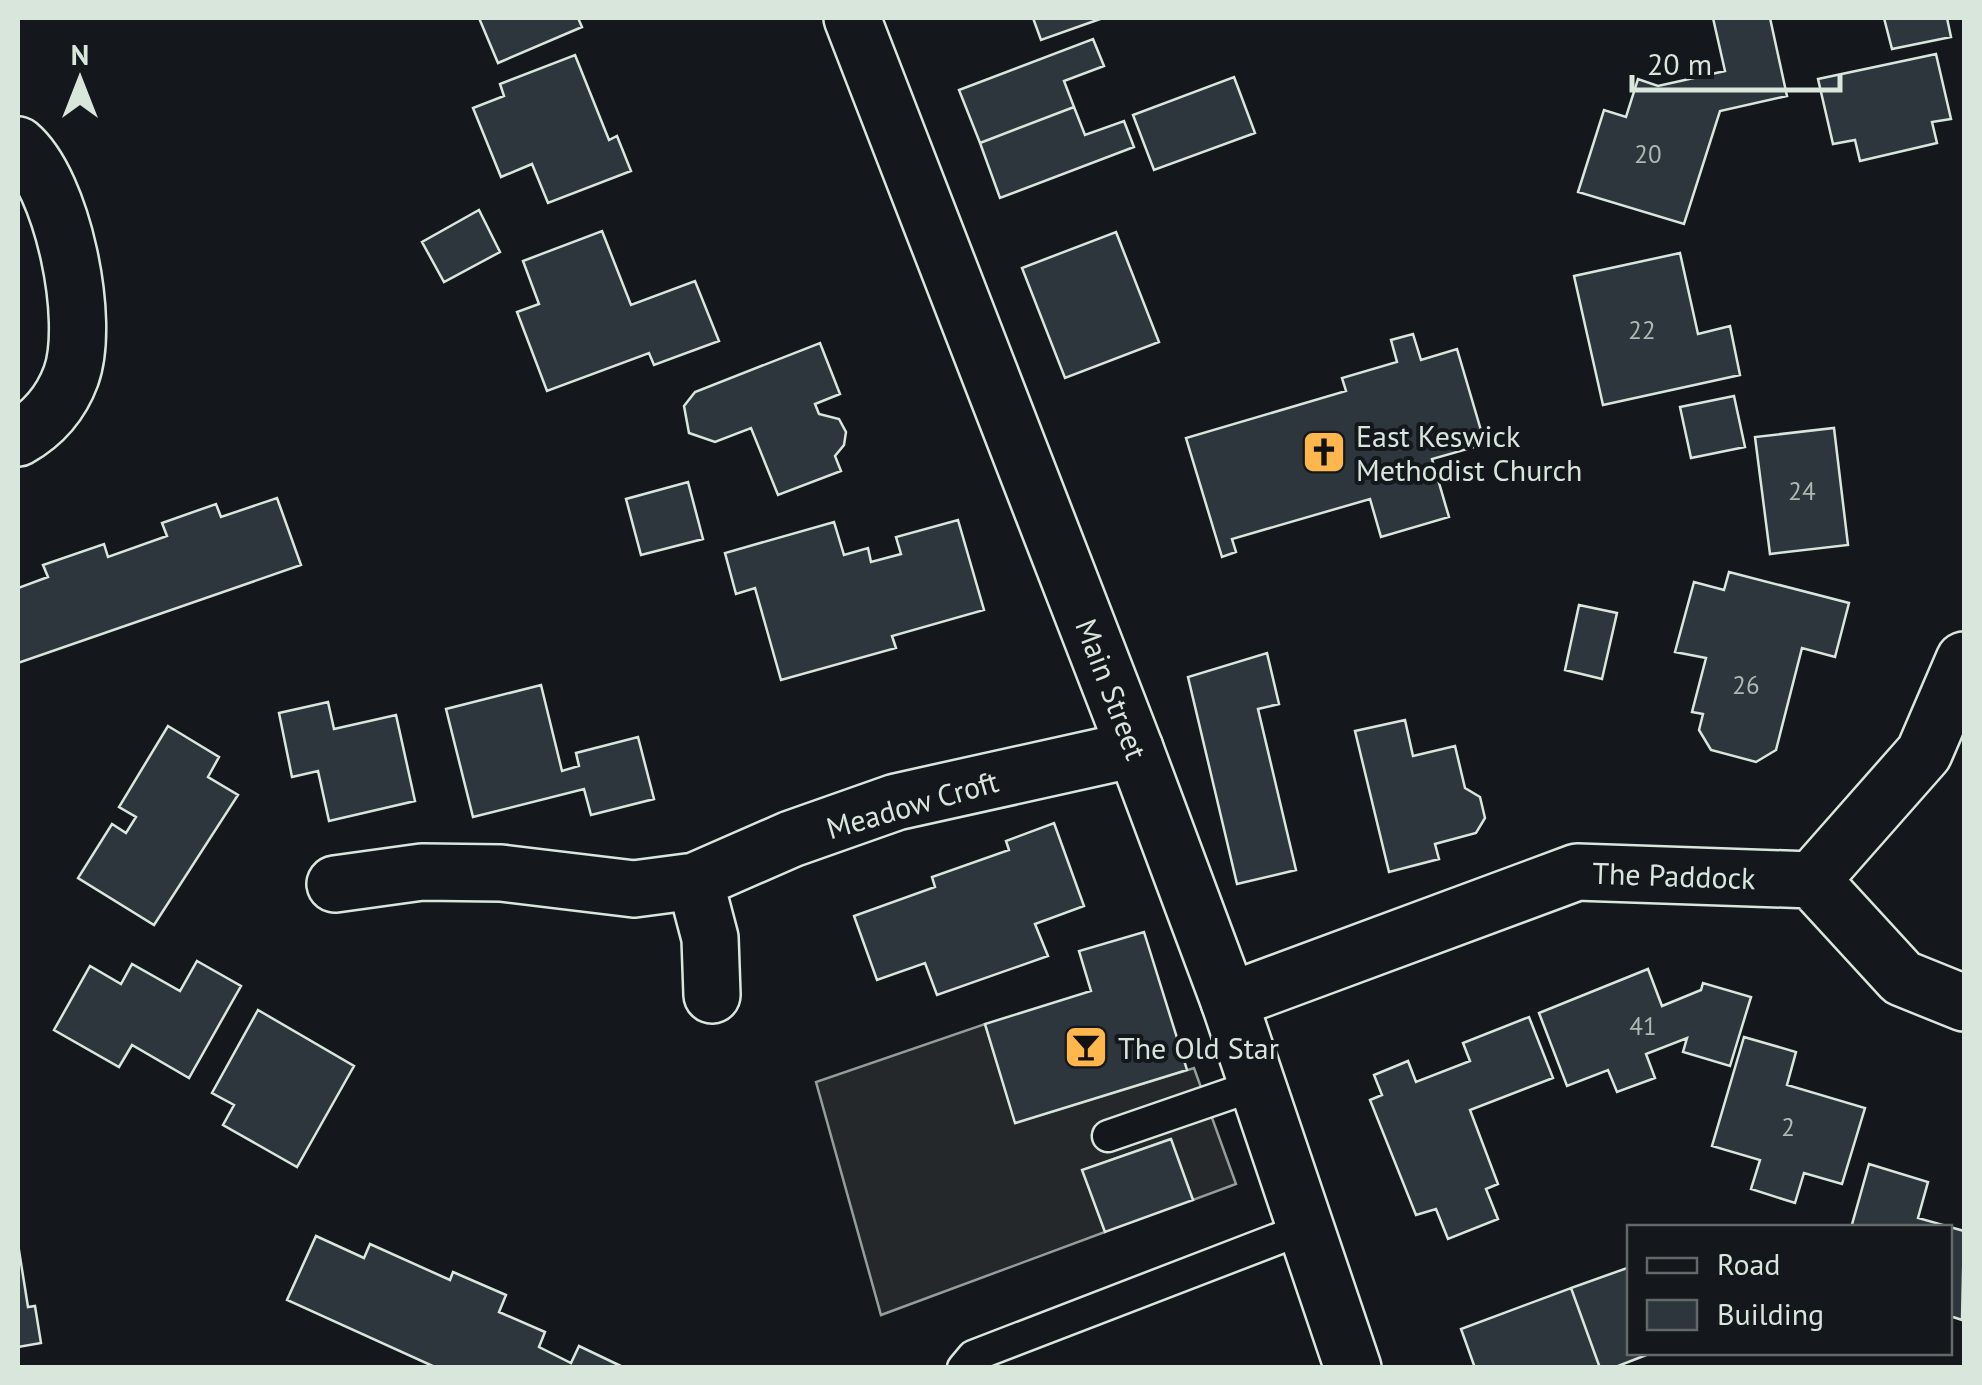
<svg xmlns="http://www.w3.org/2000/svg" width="1982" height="1385" viewBox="0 0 1982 1385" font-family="'PT Sans',sans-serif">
	<rect width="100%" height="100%" fill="#14181c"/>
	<path fill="#24282b" stroke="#939e99" stroke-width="2.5" d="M 985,1024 L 1016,1123 L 1194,1068 L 1236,1184 L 1193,1200 L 1170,1139 L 1083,1170 L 1105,1232 L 881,1315 L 816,1082 Z"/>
	<path fill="#2c363c" stroke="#d8e6dc" stroke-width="2.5" d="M 479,18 L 578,18 L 582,27 L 498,63 Z
		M 1033,18 L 1103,18 L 1041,40 Z
		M 1713,18 L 1770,18 L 1787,96 L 1720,111 L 1684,224 L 1578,192 L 1604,110 L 1626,117 L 1638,79 L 1658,86 L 1725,71 Z
		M 1884,18 L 1947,18 L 1951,37 L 1892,49 Z
		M 1093,39 L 1104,66 L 1064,81 L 1074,107 L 980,143 L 959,90 Z
		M 1936,54 L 1951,119 L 1932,122 L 1937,143 L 1860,161 L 1855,140 L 1833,144 L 1818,79 Z
		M 575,55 L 609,140 L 617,136 L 631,171 L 548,203 L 532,164 L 501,177 L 473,108 L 504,96 L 500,84 Z
		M 1234,77 L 1255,133 L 1154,170 L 1133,115 Z
		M 1074,107 L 1085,135 L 1124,121 L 1134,147 L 1000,198 L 980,143 Z
		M 479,210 L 500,252 L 444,282 L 422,242 Z
		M 602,231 L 631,305 L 695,281 L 719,341 L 654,365 L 649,353 L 547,391 L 517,312 L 539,304 L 523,261 Z
		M 1116,232 L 1159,342 L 1065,378 L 1022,268 Z
		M 1680,253 L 1698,334 L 1730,326 L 1740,375 L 1603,405 L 1574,276 Z
		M 1413,334 L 1421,360 L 1457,349 L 1485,444 L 1432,459 L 1449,517 L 1381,537 L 1370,499 L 1232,539 L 1236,552 L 1222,557 L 1186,438 L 1346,391 L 1342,378 L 1397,362 L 1391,340 Z
		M 820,343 L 840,394 L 815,404 L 819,414 L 839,419 L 846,432 L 844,445 L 835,456 L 841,471 L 778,495 L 751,428 L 715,442 L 689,433 L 684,406 L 695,392 Z
		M 1734,396 L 1745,447 L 1691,458 L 1680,407 Z
		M 1834,428 L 1848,545 L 1770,554 L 1755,437 Z
		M 688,482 L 703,539 L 641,555 L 626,499 Z
		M 277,498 L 301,565 L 18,663 L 18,588 L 48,577 L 43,565 L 104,544 L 108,557 L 167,536 L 162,523 L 216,504 L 221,517 Z
		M 958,520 L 984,610 L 892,636 L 896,648 L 781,680 L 755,588 L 736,594 L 725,553 L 834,522 L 844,555 L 868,548 L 871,562 L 901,554 L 896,537 Z
		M 1729,572 L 1849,603 L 1835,657 L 1802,648 L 1776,750 L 1756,762 L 1711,750 L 1699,730 L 1703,714 L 1692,712 L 1706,658 L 1675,652 L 1694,582 L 1724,590 Z
		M 1579,605 L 1617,613 L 1602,679 L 1565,670 Z
		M 1267,653 L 1279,704 L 1258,709 L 1296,870 L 1237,884 L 1188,677 Z
		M 541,685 L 562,771 L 579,766 L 576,753 L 638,737 L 654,799 L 591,815 L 584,789 L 473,817 L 446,709 Z
		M 328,702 L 334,729 L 396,715 L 415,801 L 329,821 L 318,771 L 292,777 L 279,713 Z
		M 1405,720 L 1413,756 L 1455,746 L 1465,788 L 1480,797 L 1485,818 L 1476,833 L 1435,844 L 1439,859 L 1389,872 L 1355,731 Z
		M 168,726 L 219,757 L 208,777 L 238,795 L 154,925 L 78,878 L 112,824 L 126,833 L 136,817 L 119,807 Z
		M 1054,823 L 1084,906 L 1035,924 L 1048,956 L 937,995 L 925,963 L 877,980 L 854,916 L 935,887 L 932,877 L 1009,850 L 1006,841 Z
		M 1144,932 L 1187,1070 L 1015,1123 L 985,1024 L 1091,991 L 1079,951 Z
		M 197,961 L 241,986 L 189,1078 L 132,1045 L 119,1067 L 54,1030 L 90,966 L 121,984 L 132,964 L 180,991 Z
		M 1648,969 L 1662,1006 L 1701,990 L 1703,983 L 1751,997 L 1730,1066 L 1683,1052 L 1687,1038 L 1646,1054 L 1655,1078 L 1617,1092 L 1608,1070 L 1567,1086 L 1539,1013 Z
		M 258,1010 L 354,1066 L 297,1167 L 223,1125 L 234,1105 L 212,1093 Z
		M 1529,1017 L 1553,1078 L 1470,1110 L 1498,1184 L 1486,1189 L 1498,1219 L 1448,1239 L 1436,1209 L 1416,1215 L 1370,1100 L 1382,1095 L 1374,1075 L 1408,1061 L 1416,1082 L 1470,1061 L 1463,1043 Z
		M 1744,1037 L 1796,1052 L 1787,1085 L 1865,1108 L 1842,1184 L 1804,1173 L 1795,1203 L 1751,1189 L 1760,1160 L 1712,1146 Z
		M 1171,1139 L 1193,1200 L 1105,1232 L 1082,1170 Z
		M 1869,1164 L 1928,1182 L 1918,1218 L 1964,1231 L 1962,1320 L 1950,1316 L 1950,1228 L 1851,1228 Z
		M 316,1236 L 364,1258 L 370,1244 L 450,1280 L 453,1272 L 506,1295 L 499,1312 L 545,1332 L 539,1347 L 571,1363 L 579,1346 L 625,1368 L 437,1368 L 287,1300 Z
		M 18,1244 L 28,1307 L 35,1306 L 41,1343 L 18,1347 Z
		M 1630,1267 L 1630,1352 L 1654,1352 L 1613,1368 L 1600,1368 L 1571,1288 Z
		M 1571,1288 L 1600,1368 L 1475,1368 L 1461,1329 Z"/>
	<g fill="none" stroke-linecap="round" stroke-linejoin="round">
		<g stroke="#d8e6dc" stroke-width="35">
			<path id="lane" d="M 1108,1136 L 1256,1085
				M 963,1368 L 973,1356 L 1303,1229"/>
		</g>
		<g stroke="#d8e6dc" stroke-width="60">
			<path id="street" d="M 18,145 C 63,183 91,321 71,376 C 61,403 43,424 18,438
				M 1812,880 L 1902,978 L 1964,1003
				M 695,881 L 710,938 L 712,995
				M 335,884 L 422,872 L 501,873 L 634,889 L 695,881 L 791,839 L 896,802 L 1135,749
				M 1229,1001 L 1577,872 L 1812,880 L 1924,753 L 1964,660"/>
		</g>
		<g stroke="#d8e6dc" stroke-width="60">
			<path id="secondary" d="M 852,18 L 1135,749 L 1229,1001 L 1353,1368"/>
		</g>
		<use href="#lane" stroke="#14181c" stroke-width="30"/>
		<use href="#street" stroke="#14181c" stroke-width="55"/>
		<use href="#secondary" stroke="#14181c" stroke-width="55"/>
	</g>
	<defs>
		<g id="church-square" transform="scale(2.25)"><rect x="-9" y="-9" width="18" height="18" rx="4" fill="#ffb74d" stroke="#14181c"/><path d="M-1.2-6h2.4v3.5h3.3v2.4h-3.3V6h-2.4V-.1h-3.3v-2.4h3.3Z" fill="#111"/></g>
		<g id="bar-square" transform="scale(2.25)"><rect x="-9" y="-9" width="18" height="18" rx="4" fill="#ffb74d" stroke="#14181c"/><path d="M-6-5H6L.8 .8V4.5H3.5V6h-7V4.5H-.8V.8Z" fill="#111"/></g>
	</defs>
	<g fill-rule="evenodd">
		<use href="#church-square" x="1324" y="452"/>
		<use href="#bar-square" x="1086" y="1047"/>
	</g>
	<g text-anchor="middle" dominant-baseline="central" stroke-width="8" stroke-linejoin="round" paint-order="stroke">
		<g font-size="25" fill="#adbab4">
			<text x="1648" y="154">20</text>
			<text x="1642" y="330">22</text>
			<text x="1802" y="491">24</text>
			<text x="1746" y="685">26</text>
			<text x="1643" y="1026">41</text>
			<text x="1788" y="1127">2</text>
		</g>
		<g font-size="30" fill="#d8e6dc" stroke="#14181c" text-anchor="start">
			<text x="1356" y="435">East Keswick<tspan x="1356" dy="34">Methodist Church</tspan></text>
			<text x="1118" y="1047">The Old Star</text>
		</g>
		<g font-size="30" fill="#d8e6dc" stroke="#14181c">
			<text transform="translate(1112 689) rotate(69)">Main Street</text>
			<text transform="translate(912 804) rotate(-16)">Meadow Croft</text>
			<text transform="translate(1674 875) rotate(2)">The Paddock</text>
		</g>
	</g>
	<rect width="1982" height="1385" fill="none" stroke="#d8e6dc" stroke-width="40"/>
	<rect x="1627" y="1225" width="325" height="130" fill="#14181c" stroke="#626a69" stroke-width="2.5"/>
	<rect x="1647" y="1258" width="50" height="15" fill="#14181c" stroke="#626a69" stroke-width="2.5"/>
	<text x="1717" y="1275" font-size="30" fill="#d8e6dc">Road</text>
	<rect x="1647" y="1300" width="50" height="30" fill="#2c363c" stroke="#626a69" stroke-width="2.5"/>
	<text x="1717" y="1325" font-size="30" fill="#d8e6dc">Building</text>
	<g transform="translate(80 80)" stroke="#14181c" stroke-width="8" paint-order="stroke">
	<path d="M0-8L18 38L0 25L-18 38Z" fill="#d8e6dc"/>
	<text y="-15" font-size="28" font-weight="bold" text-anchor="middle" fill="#d8e6dc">N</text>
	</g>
	<path d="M1632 75v15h208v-15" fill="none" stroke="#d8e6dc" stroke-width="5"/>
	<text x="1647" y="75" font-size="30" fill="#d8e6dc" stroke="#14181c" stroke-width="8" paint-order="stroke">20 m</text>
</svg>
